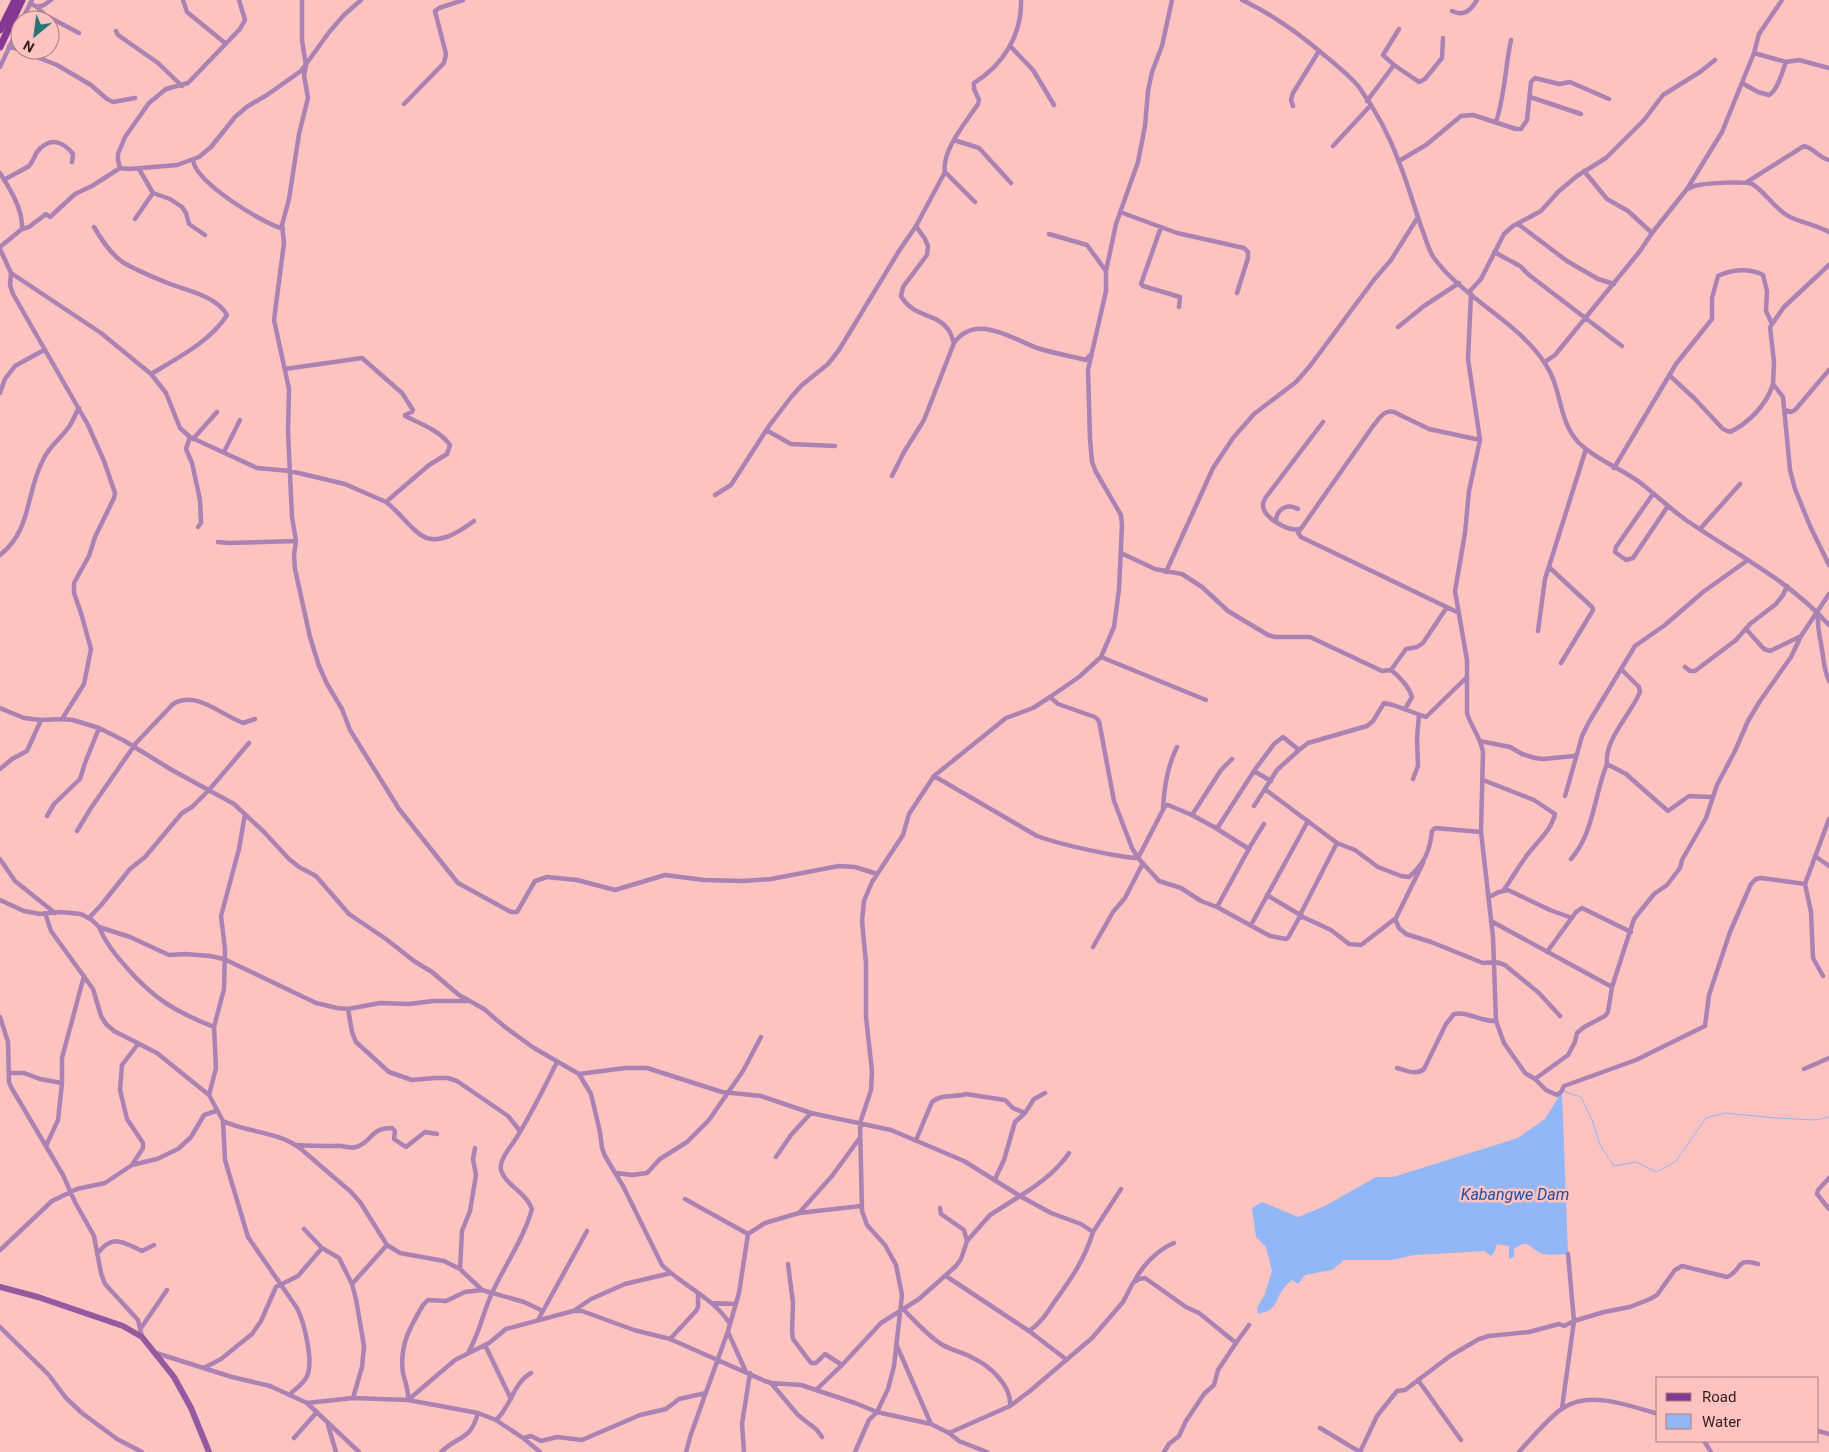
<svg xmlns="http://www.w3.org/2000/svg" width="1829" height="1452" viewBox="0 0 1829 1452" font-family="Roboto,sans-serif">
	<rect width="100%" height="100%" fill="#fcc3c1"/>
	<path fill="#92b6f6" d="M 1562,1091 L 1568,1254 C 1560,1254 1550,1256 1543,1254 C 1530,1250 1530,1237 1514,1249 L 1514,1257 L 1509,1259 L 1509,1246 L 1497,1244 L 1494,1253 L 1491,1256 L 1484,1251 L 1415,1255 L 1391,1260 L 1344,1260 L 1332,1270 L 1305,1275 L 1298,1284 L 1292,1280 C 1289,1283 1285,1286 1283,1289 C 1273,1303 1279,1309 1258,1314 L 1257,1308 L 1265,1294 L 1272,1271 L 1266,1247 L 1256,1237 L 1252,1208 L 1262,1202 L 1298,1217 L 1325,1206 L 1376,1177 L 1393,1177 L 1518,1138 L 1545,1119 Z"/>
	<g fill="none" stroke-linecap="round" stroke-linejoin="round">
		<path stroke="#92b6f6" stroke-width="1" d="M 1563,1091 L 1581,1097 L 1592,1120 L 1600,1145 L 1614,1166 L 1636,1162 L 1657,1172 L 1676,1161 L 1706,1118 L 1724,1113 L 1776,1118 L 1815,1120 L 1829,1117"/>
		<path stroke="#ab82b2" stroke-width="4.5" d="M 183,0 L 187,12 L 225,43
			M 302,0 L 302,40 L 306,66 L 304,75 L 308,98 L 299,134 L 289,199 L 282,225 L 284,243 L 274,320 L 289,389 L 288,432 L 292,517 L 296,541 L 294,555 L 295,569 L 310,637 L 319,666 L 327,684 L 342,709 L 350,730 L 399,809 L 458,883 L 511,912 L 517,912 L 535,881 L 547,877 L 577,880 L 615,890 L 665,875 L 704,880 L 743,881 L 771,879 L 839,866 L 855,867 L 877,874
			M 1242,0 C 1272,14 1297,32 1323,54 C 1335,64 1349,75 1359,87 C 1374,108 1390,137 1399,162 C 1408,184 1414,207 1422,229 C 1426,239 1428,249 1434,258 C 1465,300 1517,320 1546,365 C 1562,389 1558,420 1578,442 C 1595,459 1618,467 1638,481 C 1654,493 1669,508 1686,520 C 1735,554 1789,580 1829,625
			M 30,3 L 37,7 L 44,5 L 51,0
			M 37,7 L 45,15 L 79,33
			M 1452,11 C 1464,17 1471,10 1477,0
			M 22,20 L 32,0
			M 1399,29 L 1383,55 L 1394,65 L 1419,82 L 1425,79 L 1442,58 L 1443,38
			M 116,31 L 118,35 L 158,63 L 182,86
			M 9,46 L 57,65 L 91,85 L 107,99 L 113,102 L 135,98
			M 1010,46 L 1033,70 L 1054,105
			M 1754,53 L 1786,62 L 1799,60 L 1829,68
			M 0,67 L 20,24
			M 1742,83 L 1758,92 L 1769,95 C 1778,90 1782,72 1786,62
			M 1530,97 L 1581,114
			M 1367,101 L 1394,65
			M 404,104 L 444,63 L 446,54 L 435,11 L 439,8 L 463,0
			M 1293,106 L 1291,100 L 1293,93 L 1319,51
			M 1496,122 C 1505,95 1505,68 1511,40
			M 954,140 L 979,148 L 1011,183
			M 1333,146 L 1370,106
			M 193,160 C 196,183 261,222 283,229
			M 1399,161 L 1426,145 L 1461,116 L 1473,115 L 1516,129 L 1521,129 L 1527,120 L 1531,82 L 1535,78 L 1559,84 L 1570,82 L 1609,99
			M 120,168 L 118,160 L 118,154 L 125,137 L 149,103 L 166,89 L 188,83 L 240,29 L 245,20 L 239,0
			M 139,169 L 153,193 L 170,199 L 182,207 L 186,213 L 189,224 L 205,235
			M 1584,171 L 1607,199 L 1628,211 L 1652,233
			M 945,172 L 975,202
			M 0,173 C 10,189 23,209 22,229
			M 4,180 C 12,175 21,171 29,166 C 33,162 34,157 37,152 C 49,137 62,140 73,154 L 72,162
			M 1747,182 L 1804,146 C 1814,148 1819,158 1829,160
			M 1688,189 C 1692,187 1695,185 1699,185 C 1707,183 1747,181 1752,184 C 1766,192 1774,209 1790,217 C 1803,223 1816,225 1829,232
			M 1120,212 L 1177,233 L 1244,248 L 1248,252 L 1248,258 L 1237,293
			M 135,219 L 153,193
			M 1518,224 L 1567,261 L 1598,279 L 1614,284
			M 916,226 L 925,239 L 928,246 L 927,255 L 903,287 L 901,296 C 914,318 934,312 947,328 C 951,332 952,338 954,343
			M 94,227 C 101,239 111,255 124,263 C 138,271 155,278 170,284 C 187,290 218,297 227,315 C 211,341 176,359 151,374
			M 1161,227 L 1141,284 L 1143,286 L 1180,297 L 1179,307
			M 1049,234 L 1087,245 L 1106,271
			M 0,247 L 22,229 L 29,227 L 46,214 L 50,217 L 75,194 L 92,186 L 120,168 L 129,169 L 177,165 L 199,157 L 211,147 L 235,117 L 248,106 L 267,95 L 301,71 L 330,31 L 344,15 L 361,0
			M 0,249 L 11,273 L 10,285 L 13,294 L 88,425 L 104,461 L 115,493 L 114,498 L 95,537 L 89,556 L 74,583 L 74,593 L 81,613 L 91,649 L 84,684 L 62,719
			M 1494,252 L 1520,266 L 1529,275 L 1622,346
			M 1829,265 L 1784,307 L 1770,327 L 1774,362 L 1773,384 L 1783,397 L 1790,470 L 1795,489 L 1810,526 L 1829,565
			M 11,273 L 101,333 L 151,374 L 166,393 L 180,428 L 190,437 L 257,468 L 290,471 L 345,484 L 386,502 L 429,465 L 447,454 L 450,445 C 439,430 421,424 405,416 L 405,415 L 412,412 L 413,410 L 402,393 L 362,358 L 285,369
			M 1469,292 L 1481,279 L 1504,234 L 1513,226 L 1541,211 L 1558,192 L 1577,176 L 1606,158 L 1644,120 L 1663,95 L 1700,72 L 1715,60
			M 1471,294 L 1468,359 L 1480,440 L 1469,491 L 1465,533 L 1455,591 L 1467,660 L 1467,713 C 1471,727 1481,738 1483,752 L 1481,832 L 1493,937 L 1496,1021 L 1504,1043 L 1525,1073 L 1535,1079 L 1546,1090 L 1557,1095 L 1561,1092 L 1564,1086 L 1636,1060 L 1705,1026 L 1709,995 L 1730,932 L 1751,884 L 1756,879 L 1761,878 L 1805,884 L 1829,819
			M 1398,327 L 1424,306 L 1459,283
			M 1545,362 L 1555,355 L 1640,251 L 1652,233 L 1687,189 L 1722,132 L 1754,53 L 1759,34 L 1782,0
			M 1669,375 L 1695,399 L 1723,429 L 1730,432 C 1749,423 1767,404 1773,384
			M 0,393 L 5,379 L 15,366 L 44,350
			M 1785,410 L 1791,412 L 1795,410 L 1829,370
			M 766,430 L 791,444 L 835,446
			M 190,437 L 186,449 L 192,463 L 200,500 L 201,523 L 198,527
			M 193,439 L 217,412
			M 224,452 L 240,420
			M 1614,468 L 1676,364 L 1712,319 L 1712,298 L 1718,276 C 1732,269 1750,268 1763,275 L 1767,291 L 1766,311 L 1772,324
			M 892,476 L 904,452 L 924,420 L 954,343 C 975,313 1011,338 1037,348 C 1053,353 1070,356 1086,360 L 1089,356
			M 1653,494 L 1616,547 L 1615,552 L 1626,560 L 1633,558 L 1668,506
			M 715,495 L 731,485 L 769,426 L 792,396 L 802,385 L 828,364 L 839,350 L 899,251 L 916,226 L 945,172 C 941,151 967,121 978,104 L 979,100 L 974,89 L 974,83 C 1003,65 1022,35 1021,0
			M 386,502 C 398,511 406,523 417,532 C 435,549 459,532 474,521
			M 1276,522 C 1276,509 1287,503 1298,509
			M 1300,529 C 1289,532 1263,518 1263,505 C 1263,502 1265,499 1266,497 L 1323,422
			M 1700,529 L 1740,484
			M 218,542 L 229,543 L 296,541
			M 1121,553 L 1155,569 L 1182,574 L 1202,587 L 1228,611 L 1268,635 L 1275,637 L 1310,637 L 1382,671 L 1391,670 L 1406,649 L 1417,647 L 1423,643 L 1447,607
			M 0,555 C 33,529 25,492 44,458 C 50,446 60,439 68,428 C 73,422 75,414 79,408
			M 1550,568 L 1592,607 L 1593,610 L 1561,663
			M 1166,572 L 1213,468 L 1233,438 L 1254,414 L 1296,382 L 1310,366 L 1373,281 L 1391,260 L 1418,217
			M 1459,613 L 1301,537 L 1298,533 L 1373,426 C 1379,419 1384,409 1394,412 L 1429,429 L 1480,440
			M 1818,614 C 1817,630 1820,635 1822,650 C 1824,661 1824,671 1829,681
			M 1746,629 L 1764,649 L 1770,651 L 1801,636
			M 1538,631 L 1545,579 L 1586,449
			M 1101,657 L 1206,700
			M 1622,667 L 1622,670 L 1639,687 L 1640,692 C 1631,714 1604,740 1607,764 L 1626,774 L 1668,811 L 1689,796 L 1711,797
			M 1685,667 L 1690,671 L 1695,671 L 1736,640 L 1750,624 L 1776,604 L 1783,595 L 1787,586
			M 1391,670 C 1399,676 1409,687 1412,697 L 1405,709
			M 1050,697 L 1058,704 L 1095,717 L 1099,721 L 1114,801 L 1132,848 L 1138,858 L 1159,881 L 1181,888 L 1201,901 L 1217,907 L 1270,936 L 1286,939 L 1288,938 L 1299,918 L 1303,917 L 1331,930 L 1349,944 L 1361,945 L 1396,918 L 1423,863
			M 0,708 L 24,718 L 41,720 L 62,719 L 73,720 L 99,728 L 123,740 L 172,770 L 234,804 L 264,832 L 289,859 L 299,867 L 316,876 L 349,914 L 386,939 L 414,961 L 432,972 L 459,995 L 484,1009 L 505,1027 L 534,1048 L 579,1074 L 625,1068 L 647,1068 L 722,1092 L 761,1096 L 811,1113 L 891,1130 L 964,1161 L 1020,1196 L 990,1215 L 967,1241 L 961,1259 L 956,1266 L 919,1299 L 881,1323 L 842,1365 L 816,1390
			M 1480,741 L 1510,747 L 1522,754 L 1535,758 L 1543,759 L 1574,756 L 1577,754 L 1582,736 L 1589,722 L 1635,646 L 1665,625 L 1703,592 L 1748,560
			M 0,769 L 12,759 L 27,751 L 41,720
			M 1254,771 L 1271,781
			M 934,776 L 1037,836 C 1062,845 1087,850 1114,855 C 1122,856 1129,858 1138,858 L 1165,806 L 1168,805 L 1192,815 L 1214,827 L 1218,827 L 1254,771 L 1274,744 L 1283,737 L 1299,750
			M 1413,779 L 1418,766 L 1417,738 L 1419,715
			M 1483,780 L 1534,800 L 1555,814 C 1551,832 1535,843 1525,858 C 1517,869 1511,880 1503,891
			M 1266,790 L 1337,843 L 1355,850 L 1378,867 L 1401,876 L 1409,877 C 1425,863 1430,850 1432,831 L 1435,828 L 1481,832
			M 1565,796 L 1577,754
			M 1254,806 L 1277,770 L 1299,750 L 1308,743 L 1367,726 L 1373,721 L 1384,703 L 1393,705 L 1426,717 L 1467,677
			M 1163,808 C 1164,788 1168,765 1177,747
			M 245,814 L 239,849 L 221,916 L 225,949 L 224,989 L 214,1027 L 216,1068 L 209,1095 L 223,1121 L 225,1160 L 248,1237 L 297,1308 C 304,1322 315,1364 306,1378 C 303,1384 294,1390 289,1395
			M 1192,815 L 1221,770 L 1232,759
			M 47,816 L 54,804 L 80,779 L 85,763 L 99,728
			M 1214,827 L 1249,849
			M 77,831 L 91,808 L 136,743 L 173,704 C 197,690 221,715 243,723 L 255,719
			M 1815,856 L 1829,866
			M 0,859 L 15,881 L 55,913
			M 1571,859 C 1594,833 1594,795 1607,764
			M 1805,884 L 1811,912 L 1813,958 L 1823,976
			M 1267,895 L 1302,916
			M 1489,897 L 1499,892 L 1508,890 L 1550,910 L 1572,918
			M 0,900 L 24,911 L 40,914 L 60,912 L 81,914 L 92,920 L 99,927 L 130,937 L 169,955 L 185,954 L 210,956 L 224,959 L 316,1003 L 337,1008 L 348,1009 L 380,1003 L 409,1004 L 433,1001 L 468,1001
			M 1217,907 L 1251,845 L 1264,824
			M 45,913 L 51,931 L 93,989 L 101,1016 L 106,1024 L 114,1031 L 157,1053 L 209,1095
			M 1300,915 L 1337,843
			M 89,918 L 102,904 L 130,869 L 145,857 L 182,813 L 192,807 L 209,790 L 249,743
			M 1395,919 L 1399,928 L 1406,934 L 1431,942 L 1483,963 L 1496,962 L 1505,965 L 1539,993 L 1560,1016
			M 1491,921 L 1612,987
			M 1251,925 L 1308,821
			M 99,927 C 105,942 115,955 127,968 C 154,999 176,1012 214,1027
			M 1093,947 L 1113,912 L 1125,898 L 1143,863
			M 1547,952 L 1576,912 L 1582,908 L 1631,932
			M 348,1009 L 352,1032 L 356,1042 L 389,1072 L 412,1080 L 435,1078 L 448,1078 L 457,1081 L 508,1116 L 520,1131
			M 0,1017 L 8,1042 L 9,1082 L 11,1087 L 63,1175 L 75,1202 L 94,1236 L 101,1273 L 105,1284 L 138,1320 L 142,1337
			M 1397,1068 C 1406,1070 1416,1076 1424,1069 L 1446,1024 L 1454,1014 C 1468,1011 1482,1022 1496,1021
			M 1804,1069 L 1829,1058
			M 9,1073 L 24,1073 L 40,1079 L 62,1083
			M 579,1074 L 591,1094 L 600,1132 L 602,1148 L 605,1156 L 623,1186 L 662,1265 C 683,1286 714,1298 730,1324
			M 1535,1079 L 1568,1055 L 1575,1042 L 1577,1033 L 1584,1027 L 1605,1016 L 1608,1012 L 1612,987 L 1634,919 L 1654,894 L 1667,885 L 1680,868 L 1682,860 L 1706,818 L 1717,785 L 1735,751 L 1748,721 L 1760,701 L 1791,657 L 1801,636 L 1829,594
			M 1025,1113 L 1034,1099 L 1045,1093
			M 223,1121 C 248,1133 278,1131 301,1149 L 351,1192 L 360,1202 L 387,1245 L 400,1253 L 444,1261 L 460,1269 L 482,1290 L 524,1302 L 543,1311
			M 916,1140 L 932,1102 C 943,1093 954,1098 966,1094 L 1005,1100 L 1013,1108 L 1025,1113 L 1015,1122 L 1004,1160 L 995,1179
			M 297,1145 C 311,1146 323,1146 336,1146 C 343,1145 349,1149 356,1147 C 373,1142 369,1128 392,1128 L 395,1131 L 394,1139 L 406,1147 L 425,1132 L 437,1134
			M 46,1146 L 58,1120 L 62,1083 L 62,1058 L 84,976
			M 776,1157 L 791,1135 L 811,1113
			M 132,1165 L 143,1148 L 143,1143 L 127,1119 L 120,1090 L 122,1065 L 138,1044
			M 616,1173 L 632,1175 L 647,1173 L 660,1159 L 687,1142 L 709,1120 L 743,1071 L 761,1037
			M 1829,1178 L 1818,1190 L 1817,1194 L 1829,1209
			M 685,1199 L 748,1234
			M 940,1208 L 941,1214 L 964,1230 L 967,1241
			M 799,1213 L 832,1176 L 859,1139
			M 304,1229 L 322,1248 L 339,1258 L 352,1284 L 356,1299 L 364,1346 L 362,1367 L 353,1398
			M 1093,1232 L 1121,1189
			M 0,1250 L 52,1201 L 77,1189 L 105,1183 L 132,1165 L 157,1159 L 178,1149 L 191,1137 L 204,1115 L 216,1111
			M 97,1254 C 113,1233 122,1242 142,1251 L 154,1245
			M 788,1264 L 793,1303 L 792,1332 L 793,1339 L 811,1363 L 816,1363 L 825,1354 L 842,1365
			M 460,1269 L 462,1231 L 470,1211 L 476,1175 L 473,1159 L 475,1148
			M 946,1276 L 1029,1331 L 1067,1360
			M 1134,1282 C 1142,1266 1157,1250 1174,1243
			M 352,1284 L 387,1245
			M 711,1303 L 736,1304
			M 575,1310 L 591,1299 L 625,1284 L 671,1273
			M 904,1310 C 916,1322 927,1335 941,1344 C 950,1350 962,1352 973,1358 C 990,1366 1012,1386 1010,1406
			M 538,1320 L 587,1231
			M 0,1327 L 48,1374 L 66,1398 L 82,1413 L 117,1439 L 142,1452
			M 141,1328 L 167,1290
			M 1029,1331 C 1041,1323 1047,1313 1055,1301 C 1071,1279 1085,1259 1093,1232 L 1081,1224 L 1051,1213 L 1020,1196 C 1038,1185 1057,1171 1069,1153
			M 728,1332 L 746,1372
			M 670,1339 L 696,1311 L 698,1307 L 698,1294
			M 1236,1343 L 1249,1325
			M 485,1345 L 511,1399
			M 897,1346 L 931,1424
			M 469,1351 C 480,1332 483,1312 492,1293 C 505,1265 524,1238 532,1209 C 526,1192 505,1185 501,1170 C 499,1161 508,1150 513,1143 C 530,1117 543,1090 557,1062
			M 156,1353 L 232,1377 L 270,1386 L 307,1403 L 353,1398 L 408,1400 L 478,1413 L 496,1420 L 523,1438 L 540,1452
			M 204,1368 L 221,1359 L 252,1334 L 261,1321 L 276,1287 L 298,1276 L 322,1248
			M 1418,1380 L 1461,1440
			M 771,1383 L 798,1415 L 817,1430 L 822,1437
			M 408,1400 L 455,1360 L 489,1343 L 506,1329 L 573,1311 L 582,1311 L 634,1330 L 670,1339 L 765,1381 L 771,1383 L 801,1385 L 855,1403 L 877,1412 L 931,1424 L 949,1433 L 959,1441 L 987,1452
			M 408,1400 C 409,1391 405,1382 403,1373 C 399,1346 410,1327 423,1305 L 428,1300 L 446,1301 L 465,1292 L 482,1290
			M 307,1403 L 359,1452
			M 1562,1408 L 1574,1321 L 1568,1254
			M 496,1420 C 511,1407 513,1383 531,1373
			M 328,1425 L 336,1452
			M 1320,1428 L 1360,1452
			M 1818,1431 L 1829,1434
			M 949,1433 L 1010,1406 L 1030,1391 L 1092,1338 L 1123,1302 L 1133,1283 L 1139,1279 L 1145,1278 L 1186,1307 L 1199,1313 L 1236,1343 L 1218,1370 L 1214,1385 L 1204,1394 L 1186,1421 L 1179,1436 L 1169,1444 L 1164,1452
			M 294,1438 L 317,1412
			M 523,1438 L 531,1436 L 541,1441 L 557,1437 L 582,1440 L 640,1415 L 666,1409 L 679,1399 L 706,1393
			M 1704,1441 L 1711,1452
			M 441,1452 C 458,1435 470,1442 478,1413
			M 686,1452 L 691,1434 L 728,1331 L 739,1293 L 748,1234 L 765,1223 L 799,1213 L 861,1206
			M 744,1452 L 742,1424 L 750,1373
			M 855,1452 L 869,1420 L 877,1412 L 888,1389 L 894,1366 L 902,1295 L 896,1265 L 885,1245 L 867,1225 L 862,1211 L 860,1123 L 871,1090 L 872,1071 L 866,1017 L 866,963 L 862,921 L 864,901 L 872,882 L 903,835 L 909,814 L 934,776 L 1006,718 L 1033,708 L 1050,697 L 1079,677 L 1101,657 L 1114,627 L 1119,589 L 1122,525 L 1121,515 L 1096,472 L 1092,462 L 1090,439 L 1088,370 L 1106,291 L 1106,271 L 1116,224 L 1138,162 L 1145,126 L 1148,91 L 1152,72 L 1162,46 L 1172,0
			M 1360,1452 L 1377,1416 L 1397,1391 L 1405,1390 L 1450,1356 L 1479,1339 L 1489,1336 L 1529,1332 L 1559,1324 L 1564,1326 L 1574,1321 L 1604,1312 L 1630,1307 L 1650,1299 L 1657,1295 L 1675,1270 L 1682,1266 L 1727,1277 C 1743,1270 1735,1257 1758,1264
			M 1519,1452 C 1531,1439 1549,1417 1563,1408 C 1590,1390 1630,1406 1658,1414"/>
		<path stroke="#9559a0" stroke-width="6" d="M 0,1287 L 38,1297 L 123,1326 L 142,1337 L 174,1377 L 191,1408 L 209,1452"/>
		<path stroke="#843892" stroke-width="7" d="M 0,30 L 15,0
			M 0,47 L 22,0"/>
	</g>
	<g text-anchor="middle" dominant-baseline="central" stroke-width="5" stroke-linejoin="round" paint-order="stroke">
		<g font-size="16" font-style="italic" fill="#1e4fa9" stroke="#fcc3c1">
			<text x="1515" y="1194">Kabangwe Dam</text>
		</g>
	</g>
	<rect x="1656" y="1377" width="162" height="65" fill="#fcc3c1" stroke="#ac807e"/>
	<rect x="1666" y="1393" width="25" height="8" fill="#843892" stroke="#ac807e"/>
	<text x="1702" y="1402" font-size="15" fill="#341b1a">Road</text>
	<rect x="1666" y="1414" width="25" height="15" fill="#92b6f6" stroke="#ac807e"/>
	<text x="1702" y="1427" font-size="15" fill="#341b1a">Water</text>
	<g transform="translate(35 35) rotate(209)"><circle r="24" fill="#fcc3c1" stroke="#ac807e"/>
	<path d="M0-4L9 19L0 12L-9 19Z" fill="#297378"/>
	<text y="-8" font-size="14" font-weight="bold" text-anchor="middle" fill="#341b1a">N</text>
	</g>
</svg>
